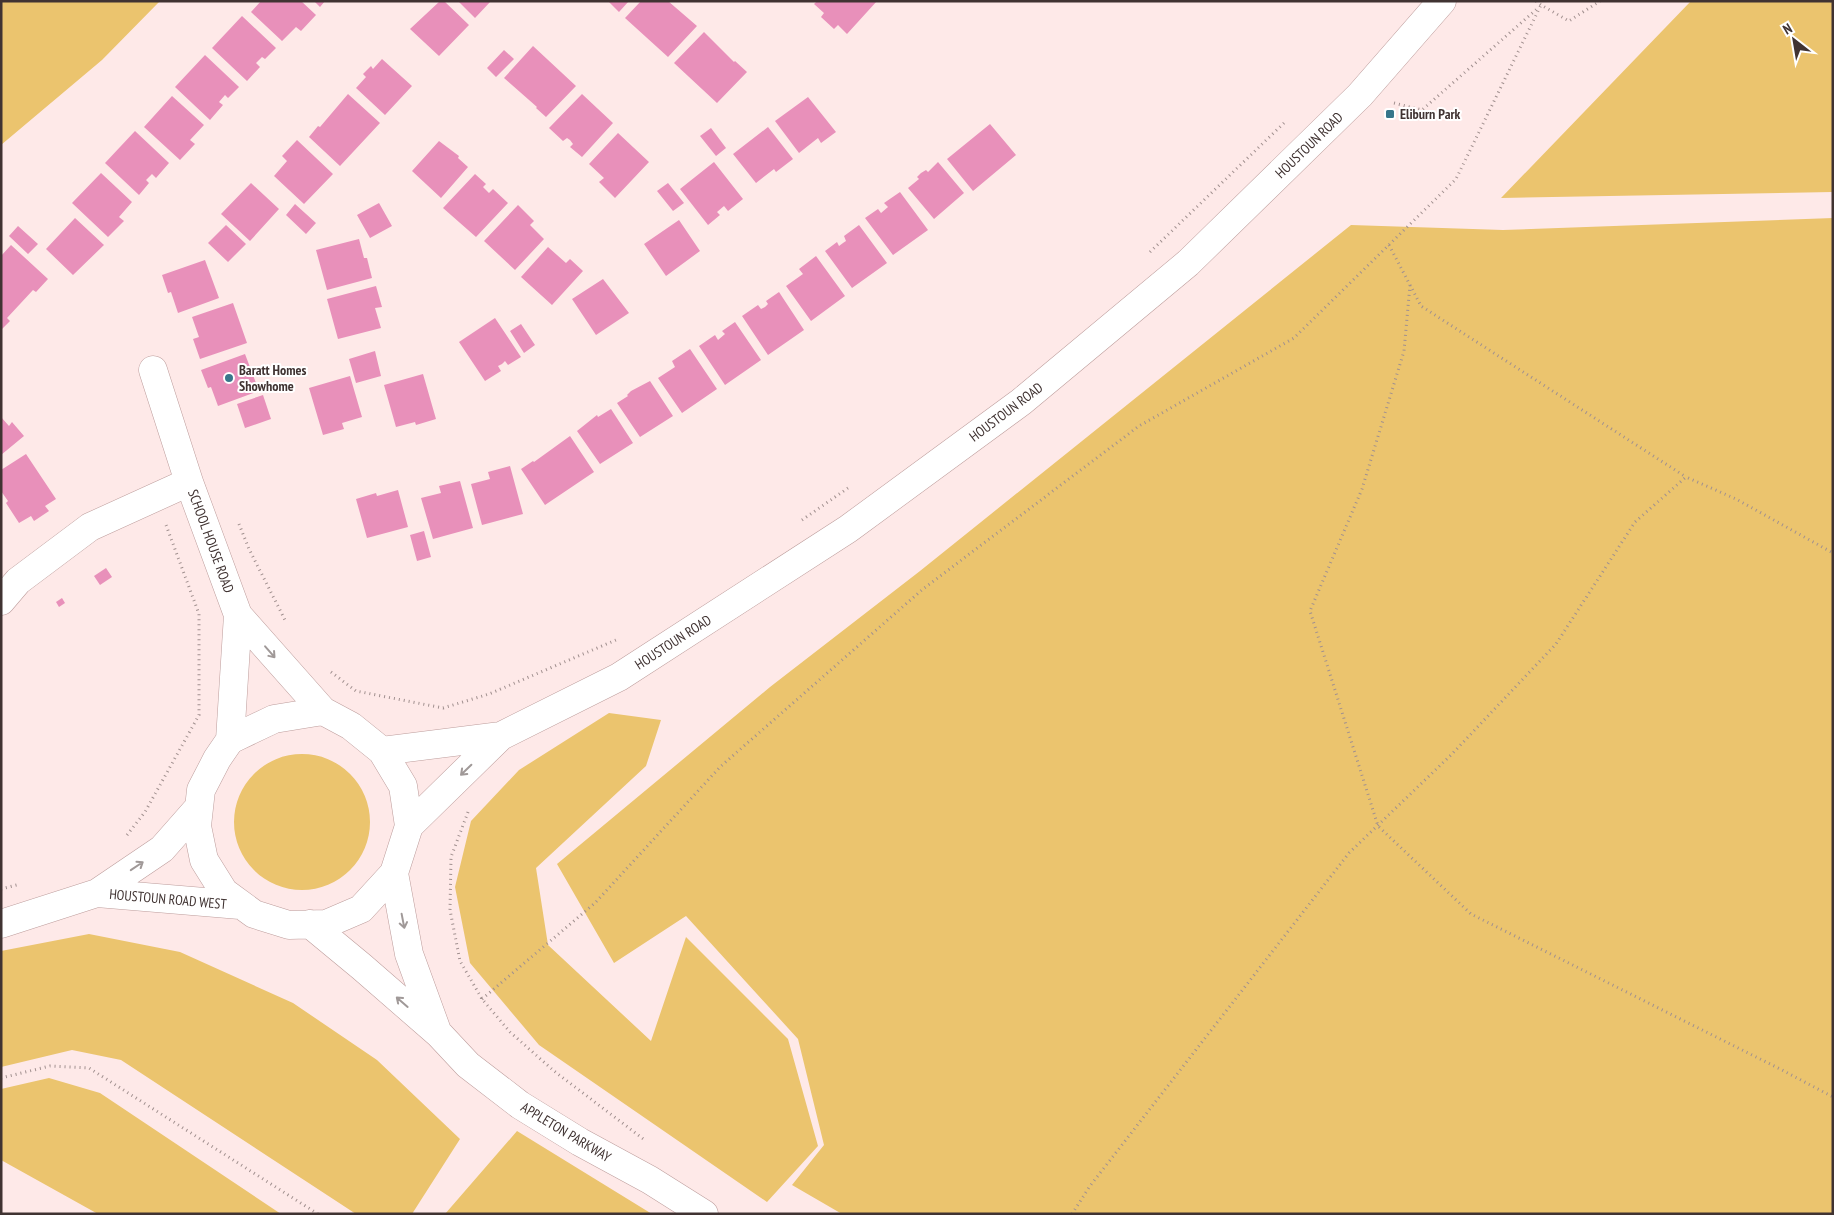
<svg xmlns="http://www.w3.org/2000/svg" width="1834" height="1215" viewBox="0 0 1834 1215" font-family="'PT Sans Narrow',sans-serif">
	<rect width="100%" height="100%" fill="#fee9e8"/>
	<path fill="#ebc46e" d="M 1,1 L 160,1 L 102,60 L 1,145 Z
		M 1691,1 L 1833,1 L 1833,192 L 1501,198 Z
		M 1833,218 L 1833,1214 L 842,1214 L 792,1185 L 824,1145 L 798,1039 L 686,916 L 614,963 L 557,864 L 770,687 L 920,571 L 1351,225 L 1503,230 Z
		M 609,713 L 661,720 L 646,766 L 536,868 L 548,945 L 651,1041 L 686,937 L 788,1039 L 818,1146 L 767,1202 L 539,1045 L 470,963 L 455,887 L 471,821 L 519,770 Z
		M234 822a68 68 0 1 1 136 0a68 68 0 1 1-136 0Z
		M 89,934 L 180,952 L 293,1003 L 377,1060 L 460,1139 L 412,1214 L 356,1214 L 121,1060 L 72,1050 L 1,1067 L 1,951 Z
		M 49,1078 L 100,1093 L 281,1214 L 98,1214 L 1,1160 L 1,1089 Z
		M 517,1131 L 652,1214 L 445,1214 Z"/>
	<path fill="#e890ba" d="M 261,1 L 301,1 L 316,15 L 301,31 L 296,27 L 282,41 L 251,12 Z
		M 314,1 L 325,1 L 320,7 Z
		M 440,1 L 444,1 L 469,25 L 439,56 L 410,29 Z
		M 458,1 L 491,1 L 475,18 Z
		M 608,1 L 629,1 L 619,12 Z
		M 641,1 L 668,1 L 697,26 L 668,57 L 625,18 Z
		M 817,1 L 877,1 L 847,34 L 838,25 L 834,29 L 821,17 L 824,13 L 814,4 Z
		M 242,16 L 276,48 L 265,59 L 262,57 L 256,63 L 260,67 L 247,81 L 212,48 Z
		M 704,32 L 734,62 L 735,61 L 747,72 L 717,103 L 674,63 Z
		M 533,46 L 576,86 L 546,117 L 536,108 L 537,107 L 504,78 Z
		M 504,50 L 514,59 L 496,77 L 487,68 Z
		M 205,55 L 239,87 L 228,98 L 225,95 L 219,102 L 223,105 L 210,120 L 175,87 Z
		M 382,59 L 412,86 L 385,115 L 356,88 L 366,77 L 363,74 L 371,66 L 373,69 Z
		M 348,94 L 380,123 L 340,166 L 309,137 L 318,126 L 320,127 Z
		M 582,94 L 613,123 L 582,157 L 570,147 L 573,144 L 570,140 L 567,138 L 563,141 L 549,128 Z
		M 172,96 L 204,125 L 190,140 L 195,144 L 180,160 L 144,127 Z
		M 808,97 L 836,132 L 821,143 L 818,138 L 799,153 L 775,121 Z
		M 990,124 L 1016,155 L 973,191 L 947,159 Z
		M 768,127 L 793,159 L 776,172 L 774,169 L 756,183 L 733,154 Z
		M 711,128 L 726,148 L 716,156 L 700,136 Z
		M 135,131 L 169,163 L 156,178 L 152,174 L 146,180 L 149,183 L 139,195 L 105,163 Z
		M 618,133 L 649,162 L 615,198 L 599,182 L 604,178 L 589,164 Z
		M 297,140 L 333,174 L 304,204 L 274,176 L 287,161 L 282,156 Z
		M 439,141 L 459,156 L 458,158 L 468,167 L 441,198 L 412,171 Z
		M 714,162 L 743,199 L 728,211 L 724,206 L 717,212 L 720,215 L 708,225 L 680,189 Z
		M 938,162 L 964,193 L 934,219 L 908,188 L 919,179 L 917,177 L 921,173 L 926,170 L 928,172 Z
		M 101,173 L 132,202 L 119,217 L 124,221 L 108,237 L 72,203 Z
		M 475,174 L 486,184 L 483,187 L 489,193 L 493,189 L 508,203 L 476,237 L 443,208 Z
		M 251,183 L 279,209 L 250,241 L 221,214 Z
		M 668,183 L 684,203 L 673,211 L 657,191 Z
		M 900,192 L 928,230 L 893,255 L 865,218 L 878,209 L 881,213 L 888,207 L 884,203 Z
		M 379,203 L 392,226 L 370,238 L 357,215 Z
		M 295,204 L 316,223 L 306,234 L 286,215 Z
		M 518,205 L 534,221 L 530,225 L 544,239 L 515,270 L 484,241 Z
		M 75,218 L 104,245 L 73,275 L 46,249 Z
		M 679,220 L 700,251 L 666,276 L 644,244 Z
		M 226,225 L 246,244 L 228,262 L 208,243 Z
		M 859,225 L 887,263 L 852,288 L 825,251 L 837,242 L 839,246 L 843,243 L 846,241 L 844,236 Z
		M 18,226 L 38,244 L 28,254 L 9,236 Z
		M 359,239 L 364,258 L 367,258 L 372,278 L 327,290 L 316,250 Z
		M 11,245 L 48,279 L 36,292 L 33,290 L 7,318 L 10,321 L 1,330 L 1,256 Z
		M 548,247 L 566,263 L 570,259 L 583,271 L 552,305 L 521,277 Z
		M 816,256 L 845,296 L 811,321 L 786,286 L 803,274 L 799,269 Z
		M 205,260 L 219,298 L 178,313 L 171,292 L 168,293 L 162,275 Z
		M 603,279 L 629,313 L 596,335 L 572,299 Z
		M 376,286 L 382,307 L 375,308 L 381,328 L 338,339 L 327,299 Z
		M 779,292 L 804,330 L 768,355 L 742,316 L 758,305 L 761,309 L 765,307 L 768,304 L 766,301 Z
		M 233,303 L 247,343 L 200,359 L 193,339 L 199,337 L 192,317 Z
		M 495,318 L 521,357 L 508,365 L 505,361 L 502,364 L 498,366 L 501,371 L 485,381 L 459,342 Z
		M 735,322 L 761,360 L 725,385 L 699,346 L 715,335 L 718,340 L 725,334 L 722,331 Z
		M 521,324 L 535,345 L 524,353 L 510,331 Z
		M 690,349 L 717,389 L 682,413 L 658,378 L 675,367 L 672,361 Z
		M 375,351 L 381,376 L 356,383 L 349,359 Z
		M 245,354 L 259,391 L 218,406 L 211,387 L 208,388 L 201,370 Z
		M 423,374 L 436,419 L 416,425 L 415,422 L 396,427 L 384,385 Z
		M 350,376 L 362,417 L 342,423 L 344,429 L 323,435 L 309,388 Z
		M 650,381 L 673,416 L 640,437 L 617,403 L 628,396 L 627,395 L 631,391 Z
		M 263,395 L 271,419 L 245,428 L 237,404 Z
		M 611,409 L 633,443 L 600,464 L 577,431 L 597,415 L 598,417 Z
		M 1,417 L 9,426 L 12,422 L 24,436 L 1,455 Z
		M 570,436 L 594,472 L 545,505 L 521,469 L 533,461 L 534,462 Z
		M 26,454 L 56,499 L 45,506 L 49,511 L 34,521 L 31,516 L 19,523 L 6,503 L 8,501 L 1,491 L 1,470 Z
		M 510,466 L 523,514 L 482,525 L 471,484 L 490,479 L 488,472 Z
		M 460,481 L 473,528 L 433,539 L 421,498 L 441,493 L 439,486 Z
		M 398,490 L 408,527 L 367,538 L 356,499 L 376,493 L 377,496 Z
		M 424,531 L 431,557 L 417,561 L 410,535 Z
		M 106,568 L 112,577 L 100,585 L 94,576 Z
		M 62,598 L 65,603 L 59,607 L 56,602 Z"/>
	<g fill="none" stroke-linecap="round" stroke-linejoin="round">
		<g stroke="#bd9d9c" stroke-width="29">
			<path id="minor" d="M 153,370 L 189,482 L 238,615 L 323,711
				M 1,601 L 18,581 L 90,527 L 189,482
				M 323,711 L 351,726 L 382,751 L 403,786 L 409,826 L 394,873 L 361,909 L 326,924 L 289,925 L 254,914 L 224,892 L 204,860 L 197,826 L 201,790 L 217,759 L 230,740 L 274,719 Z
				M 230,740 L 238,615
				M 382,751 L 501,736
				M 409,826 L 501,736 L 619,677 L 848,529 L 1021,402 L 1188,263 L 1360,95 L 1442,1
				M 394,873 L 409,954 L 437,1031
				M 97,893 L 240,905
				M 1,924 L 97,893 L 162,849 L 199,807
				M 310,924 L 362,967 L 439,1034 L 468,1065 L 520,1105 L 580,1142 L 650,1180 L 704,1214"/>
		</g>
		<path stroke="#a1908f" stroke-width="3" stroke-dasharray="1 4" stroke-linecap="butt" d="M 1536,1 L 1541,5 L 1569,21 L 1600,1
			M 1831,1 L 1833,3
			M 1394,103 L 1422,110 L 1538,8
			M 1389,245 L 1421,306 L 1686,477
			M 1150,252 L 1284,123
			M 1410,285 L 1404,351 L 1362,489 L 1310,611 L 1378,826 L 1471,914 L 1782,1070 L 1833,1097
			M 802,520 L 848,488
			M 239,524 L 249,549 L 285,620
			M 331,672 L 356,691 L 443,708 L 489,694 L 616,640
			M 468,812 L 451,857 L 450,910 L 460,961 L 482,999 L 510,1032 L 554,1071 L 646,1141
			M 127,835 L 145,812 L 199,715 L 199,614 L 166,525
			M 1,889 L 20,884
			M 482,999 L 595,903 L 720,767 L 923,589 L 1139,426 L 1294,338 L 1456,179 L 1541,5
			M 1,1078 L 50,1066 L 89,1068 L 318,1214
			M 1072,1214 L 1090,1186 L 1349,853 L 1452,754 L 1556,644 L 1635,522 L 1686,477 L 1736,499 L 1833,553"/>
		<use href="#minor" stroke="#fff" stroke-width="28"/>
	</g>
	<defs><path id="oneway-shaft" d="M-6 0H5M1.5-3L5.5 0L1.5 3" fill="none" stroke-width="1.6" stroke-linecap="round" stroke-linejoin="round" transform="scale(1.25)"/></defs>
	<g stroke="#a09998">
		<use href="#oneway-shaft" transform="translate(270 652) rotate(49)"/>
		<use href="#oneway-shaft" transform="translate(466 770) rotate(136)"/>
		<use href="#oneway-shaft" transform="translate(137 866) rotate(-34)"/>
		<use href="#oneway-shaft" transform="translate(403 921) rotate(79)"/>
		<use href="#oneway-shaft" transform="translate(402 1002) rotate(-139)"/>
	</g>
	<g fill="#37768b" stroke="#fff" stroke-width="2">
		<rect x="1385" y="109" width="10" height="10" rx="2.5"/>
		<circle cx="229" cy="378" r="5"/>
	</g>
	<g text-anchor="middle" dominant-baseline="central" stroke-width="4" stroke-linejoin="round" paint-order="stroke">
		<g font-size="14" font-weight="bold" fill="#403332" stroke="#fff" text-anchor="start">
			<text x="1400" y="114">Eliburn Park</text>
			<text x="239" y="370">Baratt Homes<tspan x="239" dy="16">Showhome</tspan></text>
		</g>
		<g font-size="14" fill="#403332" stroke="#fff">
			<text transform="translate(1309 145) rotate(-44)">HOUSTOUN ROAD</text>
			<text transform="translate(1006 412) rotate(-37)">HOUSTOUN ROAD</text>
			<text transform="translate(211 541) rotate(70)">SCHOOL HOUSE ROAD</text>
			<text transform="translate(673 642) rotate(-33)">HOUSTOUN ROAD</text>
			<text transform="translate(168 899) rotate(5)">HOUSTOUN ROAD WEST</text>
			<text transform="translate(566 1132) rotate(31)">APPLETON PARKWAY</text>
		</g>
	</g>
	<rect width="1834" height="1215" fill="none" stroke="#403332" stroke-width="5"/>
	<g transform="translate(1794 40) rotate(329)" stroke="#ffffff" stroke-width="4" paint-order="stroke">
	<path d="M0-4L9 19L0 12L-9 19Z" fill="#403332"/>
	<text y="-8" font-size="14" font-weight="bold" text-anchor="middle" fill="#403332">N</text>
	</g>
</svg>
